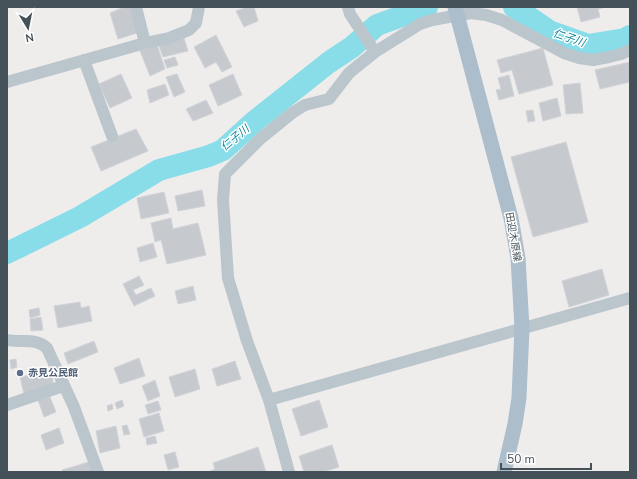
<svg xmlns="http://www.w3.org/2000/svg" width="637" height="479" viewBox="0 0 637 479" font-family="'Nunito Sans','Noto Sans JP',sans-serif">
	<rect width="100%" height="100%" fill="#efecec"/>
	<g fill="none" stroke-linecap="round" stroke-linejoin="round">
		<path stroke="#88dde9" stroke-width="22" d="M 514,7 L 551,32 L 588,45 L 625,39 L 630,36
			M 7,253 L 80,217 L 159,170 L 209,156 L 223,150 L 255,121 L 328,63 L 352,47 L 377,25 L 427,7"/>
	</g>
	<path fill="#c6cacf" stroke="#d0d3d8" d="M 124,7 L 131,7 L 137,33 L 118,39 L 110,13 Z
		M 247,7 L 254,7 L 258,21 L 244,27 L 236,11 Z
		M 577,7 L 606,7 L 598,9 L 600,17 L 581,22 Z
		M 216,35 L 232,67 L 222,72 L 216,62 L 205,68 L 194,47 Z
		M 184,38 L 188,51 L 163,57 L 159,46 Z
		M 157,45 L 165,69 L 150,76 L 140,51 Z
		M 543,48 L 553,85 L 519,94 L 512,70 L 501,73 L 497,60 Z
		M 175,57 L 178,65 L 167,68 L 164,60 Z
		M 630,62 L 630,82 L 600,89 L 595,70 Z
		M 121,74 L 132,98 L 110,108 L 99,84 Z
		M 177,74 L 185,92 L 174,97 L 166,77 Z
		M 233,74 L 242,95 L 218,106 L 209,85 Z
		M 509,75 L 514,96 L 499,100 L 496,90 L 501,89 L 498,78 Z
		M 580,83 L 583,113 L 566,114 L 563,85 Z
		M 165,84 L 169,95 L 150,103 L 147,90 Z
		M 557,98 L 561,116 L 543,121 L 539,103 Z
		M 206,100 L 213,113 L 193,121 L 186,109 Z
		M 533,110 L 535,121 L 528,122 L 526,111 Z
		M 136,129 L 148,151 L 101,171 L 91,147 Z
		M 566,142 L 588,222 L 533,237 L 511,157 Z
		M 202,190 L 205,206 L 178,211 L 175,196 Z
		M 164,192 L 169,213 L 141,219 L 137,198 Z
		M 171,218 L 173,229 L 198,223 L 206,255 L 167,264 L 161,240 L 155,242 L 151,223 Z
		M 153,243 L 157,257 L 140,262 L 137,248 Z
		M 602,269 L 609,295 L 569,307 L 562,281 Z
		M 139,276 L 144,285 L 133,290 L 136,295 L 151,288 L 155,296 L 134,306 L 123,284 Z
		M 193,286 L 196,300 L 178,304 L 175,291 Z
		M 80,302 L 81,308 L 89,306 L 92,321 L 58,328 L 54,306 Z
		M 39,308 L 40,315 L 30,318 L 29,310 Z
		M 41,317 L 43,330 L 31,331 L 30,319 Z
		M 94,341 L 98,352 L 68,364 L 64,353 Z
		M 139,358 L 145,376 L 120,384 L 114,368 Z
		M 16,359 L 17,367 L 11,369 L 10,360 Z
		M 235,361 L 241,379 L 217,386 L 212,369 Z
		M 195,369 L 200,389 L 175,397 L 169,377 Z
		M 41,373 L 41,378 L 52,376 L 54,388 L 24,394 L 20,377 Z
		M 155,380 L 160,396 L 148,401 L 142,386 Z
		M 50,397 L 56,412 L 44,417 L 38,400 Z
		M 122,400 L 124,406 L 117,409 L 115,403 Z
		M 319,400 L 328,427 L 301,436 L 292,409 Z
		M 158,401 L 161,410 L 148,414 L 145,405 Z
		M 112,404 L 113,409 L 108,411 L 107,406 Z
		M 159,413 L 164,431 L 144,437 L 139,419 Z
		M 127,425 L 130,434 L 124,435 L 122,426 Z
		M 116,426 L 120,448 L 100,453 L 96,431 Z
		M 59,428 L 64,443 L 46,450 L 41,435 Z
		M 155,436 L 157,443 L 147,445 L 146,438 Z
		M 332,445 L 339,467 L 323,472 L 304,472 L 299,456 Z
		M 258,447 L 266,472 L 208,472 L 215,469 L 213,463 Z
		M 175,452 L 179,467 L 168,470 L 164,455 Z
		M 89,462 L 92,472 L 63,472 L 62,470 Z"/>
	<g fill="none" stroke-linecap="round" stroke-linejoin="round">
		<path stroke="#bac5cc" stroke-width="12" d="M 136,7 L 145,43
			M 348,7 L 350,14 L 375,52
			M 84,60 L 112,136
			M 7,82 L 145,43 L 169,38 L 189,30 L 196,23 L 199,7
			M 7,340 C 21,343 36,337 47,348 L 74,407 L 98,472
			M 269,400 L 630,298
			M 7,405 L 63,386
			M 289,472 L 269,400 L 247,341 L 228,278 L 223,200 L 225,174 L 260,139 L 292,113 L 305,105 L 329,99 L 349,73 L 375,52 L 420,24 L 432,20 L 471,13 L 486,15 L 502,20 L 564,53 L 579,58 L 593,60 L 609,57 L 621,54 L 630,50"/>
		<path stroke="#acbecb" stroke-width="15" d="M 455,7 L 511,218 L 518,258 L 522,328 L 519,398 L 515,424 L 504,472"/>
	</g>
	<circle fill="#5c6f8a" stroke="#fff" stroke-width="1.5" cx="20" cy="373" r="4"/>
	<g text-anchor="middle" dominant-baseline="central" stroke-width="3" stroke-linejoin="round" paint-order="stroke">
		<g font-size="10" fill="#455159" stroke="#fff">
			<text transform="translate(513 237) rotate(80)">田迎木原線</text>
		</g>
		<g font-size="10" font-weight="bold" fill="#4e5e75" stroke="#fff" text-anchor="start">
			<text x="28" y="373">赤見公民館</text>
		</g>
		<g font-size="11" font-style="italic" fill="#0e8294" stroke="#fff">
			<text transform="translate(569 38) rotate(19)">仁子川</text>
			<text transform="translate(235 138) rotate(-40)">仁子川</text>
		</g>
	</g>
	<rect width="637" height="479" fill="none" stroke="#455159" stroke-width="16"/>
	<g transform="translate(28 28) rotate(170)" stroke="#ffffff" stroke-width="3" paint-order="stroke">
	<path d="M0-3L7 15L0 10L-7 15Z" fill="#455159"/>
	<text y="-6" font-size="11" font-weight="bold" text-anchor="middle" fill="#455159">N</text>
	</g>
	<path d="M501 463v6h90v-6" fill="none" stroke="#455159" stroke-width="2"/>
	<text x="507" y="463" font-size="12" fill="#455159" stroke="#ffffff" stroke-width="3" paint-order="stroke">50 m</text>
</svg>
